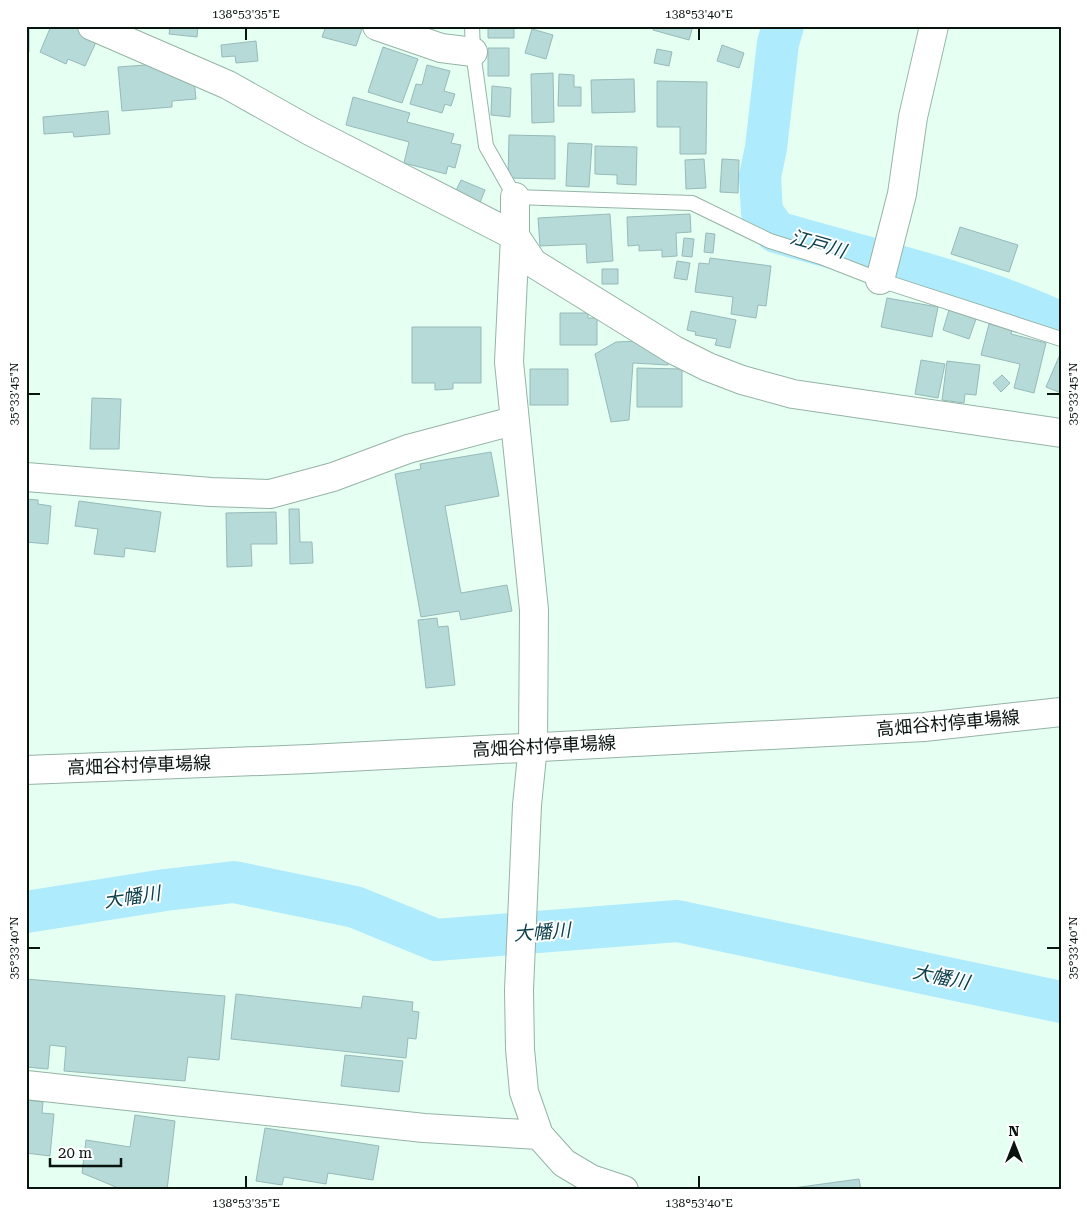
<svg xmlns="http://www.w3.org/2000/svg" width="1087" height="1216" viewBox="0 0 1087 1216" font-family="'Roboto Serif','Noto Sans JP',serif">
	<rect width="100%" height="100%" fill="#e5fff3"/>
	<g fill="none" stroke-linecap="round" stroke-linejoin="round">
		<path stroke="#aeebfc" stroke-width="42" d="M 783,26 L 778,43 L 766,148 L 760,176 L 762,212 L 776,232 C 868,259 974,282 1061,323
			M 26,912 L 165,890 L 234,882 L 355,907 L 436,940 L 677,921 L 1061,1002"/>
	</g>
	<path fill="#b6dad8" stroke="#97bab8" d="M 26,26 L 29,26 L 29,52 L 26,52 Z
		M 51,26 L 72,26 L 98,38 L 85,66 L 68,59 L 66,64 L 40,52 Z
		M 198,26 L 197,37 L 169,34 L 170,29 L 157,27 Z
		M 326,26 L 352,26 L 362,29 L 356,46 L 322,37 Z
		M 488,26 L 514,26 L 514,38 L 488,38 Z
		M 654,26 L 693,26 L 689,40 L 653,30 Z
		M 532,29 L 553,35 L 546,59 L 525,53 Z
		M 256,41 L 258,61 L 236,63 L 235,56 L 222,57 L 221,45 Z
		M 722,45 L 744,53 L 739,68 L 717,61 Z
		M 383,47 L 418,59 L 402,103 L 368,92 Z
		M 488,48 L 509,48 L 509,76 L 488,76 Z
		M 657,49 L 672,52 L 669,66 L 654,63 Z
		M 159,64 L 194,80 L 196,99 L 172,101 L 172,107 L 122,111 L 118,67 Z
		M 427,65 L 450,71 L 444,91 L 455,94 L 451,106 L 445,104 L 442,113 L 410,104 L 416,84 L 422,85 Z
		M 553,73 L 554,122 L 532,123 L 531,74 Z
		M 559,74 L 574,75 L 574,87 L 581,87 L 581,106 L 558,106 Z
		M 634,79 L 635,112 L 592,113 L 591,80 Z
		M 657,81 L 707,82 L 706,154 L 680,154 L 680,127 L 657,127 Z
		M 492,86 L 511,88 L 510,117 L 491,115 Z
		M 353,97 L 410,113 L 407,122 L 454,134 L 451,143 L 461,145 L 455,168 L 448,166 L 446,174 L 404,163 L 409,142 L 346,125 Z
		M 108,111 L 110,134 L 74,137 L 73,132 L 44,134 L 43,117 Z
		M 509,135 L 555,136 L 555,179 L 508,178 Z
		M 568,143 L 592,144 L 589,187 L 566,186 Z
		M 595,146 L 637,147 L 636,185 L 617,184 L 617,175 L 595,174 Z
		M 704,159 L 706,188 L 686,189 L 685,160 Z
		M 722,159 L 739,160 L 738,193 L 720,192 Z
		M 461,180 L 485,190 L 477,210 L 452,199 Z
		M 610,214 L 613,261 L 587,263 L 586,244 L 540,246 L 538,218 Z
		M 690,214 L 691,232 L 676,233 L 677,256 L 662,257 L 662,250 L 639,251 L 639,245 L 628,246 L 627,217 Z
		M 960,227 L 1018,245 L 1009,272 L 951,254 Z
		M 706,233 L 715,234 L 713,253 L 704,252 Z
		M 684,238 L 694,239 L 692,257 L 682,256 Z
		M 710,258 L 771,266 L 766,306 L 758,305 L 756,318 L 731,314 L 733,297 L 695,292 L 699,263 L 709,264 Z
		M 677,261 L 690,263 L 687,280 L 674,278 Z
		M 602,269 L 618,269 L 618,284 L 602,284 Z
		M 887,298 L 938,307 L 932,337 L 881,327 Z
		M 949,310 L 976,319 L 969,339 L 943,330 Z
		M 691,311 L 736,320 L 730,348 L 715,345 L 717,339 L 695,335 L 696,332 L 687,330 Z
		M 560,313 L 588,313 L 588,318 L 597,318 L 597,345 L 560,345 Z
		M 989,324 L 1012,329 L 1011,334 L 1046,343 L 1034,393 L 1014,388 L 1020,364 L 981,355 Z
		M 412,327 L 481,327 L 481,383 L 453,383 L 453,389 L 435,390 L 435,383 L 412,383 Z
		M 639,341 L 668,357 L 668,365 L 633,363 L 629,420 L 611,422 L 595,354 L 616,342 Z
		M 1061,352 L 1061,393 L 1046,387 Z
		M 921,360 L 945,364 L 938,398 L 915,394 Z
		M 947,361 L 980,365 L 976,395 L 965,394 L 964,403 L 942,400 Z
		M 637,368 L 682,369 L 682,407 L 637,407 Z
		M 530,369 L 568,369 L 568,405 L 530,405 Z
		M 1002,375 L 1010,383 L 1001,392 L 993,383 Z
		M 92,398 L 121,399 L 119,449 L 90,449 Z
		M 491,452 L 499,496 L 445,506 L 461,593 L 507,585 L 512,611 L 461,620 L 459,611 L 421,617 L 395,474 L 421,469 L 420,464 Z
		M 26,499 L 38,500 L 38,504 L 51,506 L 48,544 L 26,542 Z
		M 79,501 L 161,512 L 155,552 L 125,548 L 124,557 L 94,554 L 98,529 L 75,526 Z
		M 289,509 L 299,509 L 300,542 L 312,542 L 313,563 L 290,564 Z
		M 276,512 L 277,544 L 251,544 L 252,566 L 227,567 L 226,513 Z
		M 437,618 L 438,627 L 448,626 L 455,685 L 426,688 L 418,620 Z
		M 26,979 L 225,996 L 219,1060 L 188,1057 L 185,1081 L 64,1071 L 66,1047 L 50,1045 L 48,1069 L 26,1067 Z
		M 236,994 L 361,1008 L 363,996 L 413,1002 L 412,1011 L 419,1012 L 416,1039 L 408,1038 L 406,1058 L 231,1039 Z
		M 345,1055 L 403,1061 L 399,1092 L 341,1086 Z
		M 26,1100 L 43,1102 L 42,1113 L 54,1114 L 50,1156 L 26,1153 Z
		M 135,1115 L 175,1121 L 167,1190 L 123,1190 L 82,1173 L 86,1140 L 130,1147 Z
		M 265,1128 L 379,1146 L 373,1180 L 328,1173 L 326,1184 L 284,1177 L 282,1185 L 256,1181 Z
		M 859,1179 L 861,1190 L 794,1190 L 793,1188 Z"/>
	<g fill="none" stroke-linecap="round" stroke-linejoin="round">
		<g stroke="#96b3a6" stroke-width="16">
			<path id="lane" d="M 472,26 L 473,52 L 486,146 L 515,197 L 692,203 L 770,241 L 821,257 L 880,280 L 1061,339"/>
		</g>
		<g stroke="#96b3a6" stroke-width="30">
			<path id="street" d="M 92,26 L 228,85 L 310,131 L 515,236 L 533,263 L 674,350 L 708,367 L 742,380 L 793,394 L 1061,433
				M 377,26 L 441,48 L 473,52
				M 515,197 L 515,236 L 509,362 L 534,610 L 533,746 L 527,805 L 519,990 L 520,1049 L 524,1092 L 539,1135 L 564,1163 L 591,1179 L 624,1190
				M 880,280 L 902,194 L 913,117 L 934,26
				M 26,477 L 211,492 L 270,494 L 333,477 L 408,449 L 513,421
				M 26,1085 L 424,1128 L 539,1135"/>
		</g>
		<g stroke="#96b3a6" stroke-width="30">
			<path id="secondary" d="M 26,770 L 309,759 L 924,727 L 1061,712"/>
		</g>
		<use href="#lane" stroke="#fff" stroke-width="14"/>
		<use href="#street" stroke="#fff" stroke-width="28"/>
		<use href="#secondary" stroke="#fff" stroke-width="28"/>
	</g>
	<path fill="none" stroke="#09140f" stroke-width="2" d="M 246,28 L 246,40M 699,28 L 699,40M 28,394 L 40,394M 1047,394 L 1060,394M 28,948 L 40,948M 1047,948 L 1060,948M 246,1176 L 246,1188M 699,1176 L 699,1188"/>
	<g text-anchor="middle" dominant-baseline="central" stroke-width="4" stroke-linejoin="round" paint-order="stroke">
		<g font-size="18" fill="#09140f" stroke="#fff">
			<text transform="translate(948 723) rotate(-5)">高畑谷村停車場線</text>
			<text transform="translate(544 746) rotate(-3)">高畑谷村停車場線</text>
			<text transform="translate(139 765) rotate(-2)">高畑谷村停車場線</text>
		</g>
		<g font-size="19" font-style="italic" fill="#0c404c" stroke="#fff">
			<text transform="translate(818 244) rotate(16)">江戸川</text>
			<text transform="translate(132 897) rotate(-8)">大幡川</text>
			<text transform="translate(542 932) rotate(-4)">大幡川</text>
			<text transform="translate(941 977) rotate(12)">大幡川</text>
		</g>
	</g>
	<rect width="1087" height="1216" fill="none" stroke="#ffffff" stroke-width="55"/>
	<g transform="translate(1014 1144)" stroke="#ffffff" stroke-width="4" paint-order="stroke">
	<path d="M0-4L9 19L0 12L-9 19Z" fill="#09140f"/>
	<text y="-8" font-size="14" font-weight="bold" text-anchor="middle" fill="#09140f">N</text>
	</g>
	<path d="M50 1158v8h71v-8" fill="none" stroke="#09140f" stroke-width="2.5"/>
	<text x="58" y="1158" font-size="15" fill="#09140f" stroke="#ffffff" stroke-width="4" paint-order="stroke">20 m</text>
	<rect x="28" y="28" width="1032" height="1160" fill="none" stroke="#09140f" stroke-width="2"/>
	<g font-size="12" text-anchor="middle" fill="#09140f">
		<text x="246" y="18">138°53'35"E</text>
		<text x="699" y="18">138°53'40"E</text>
		<text transform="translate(14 394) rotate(-90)" y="4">35°33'45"N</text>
		<text transform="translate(1073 394) rotate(-90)" y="4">35°33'45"N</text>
		<text transform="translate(14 948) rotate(-90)" y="4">35°33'40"N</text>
		<text transform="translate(1073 948) rotate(-90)" y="4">35°33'40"N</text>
		<text x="246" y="1207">138°53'35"E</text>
		<text x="699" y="1207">138°53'40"E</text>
	</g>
</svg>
